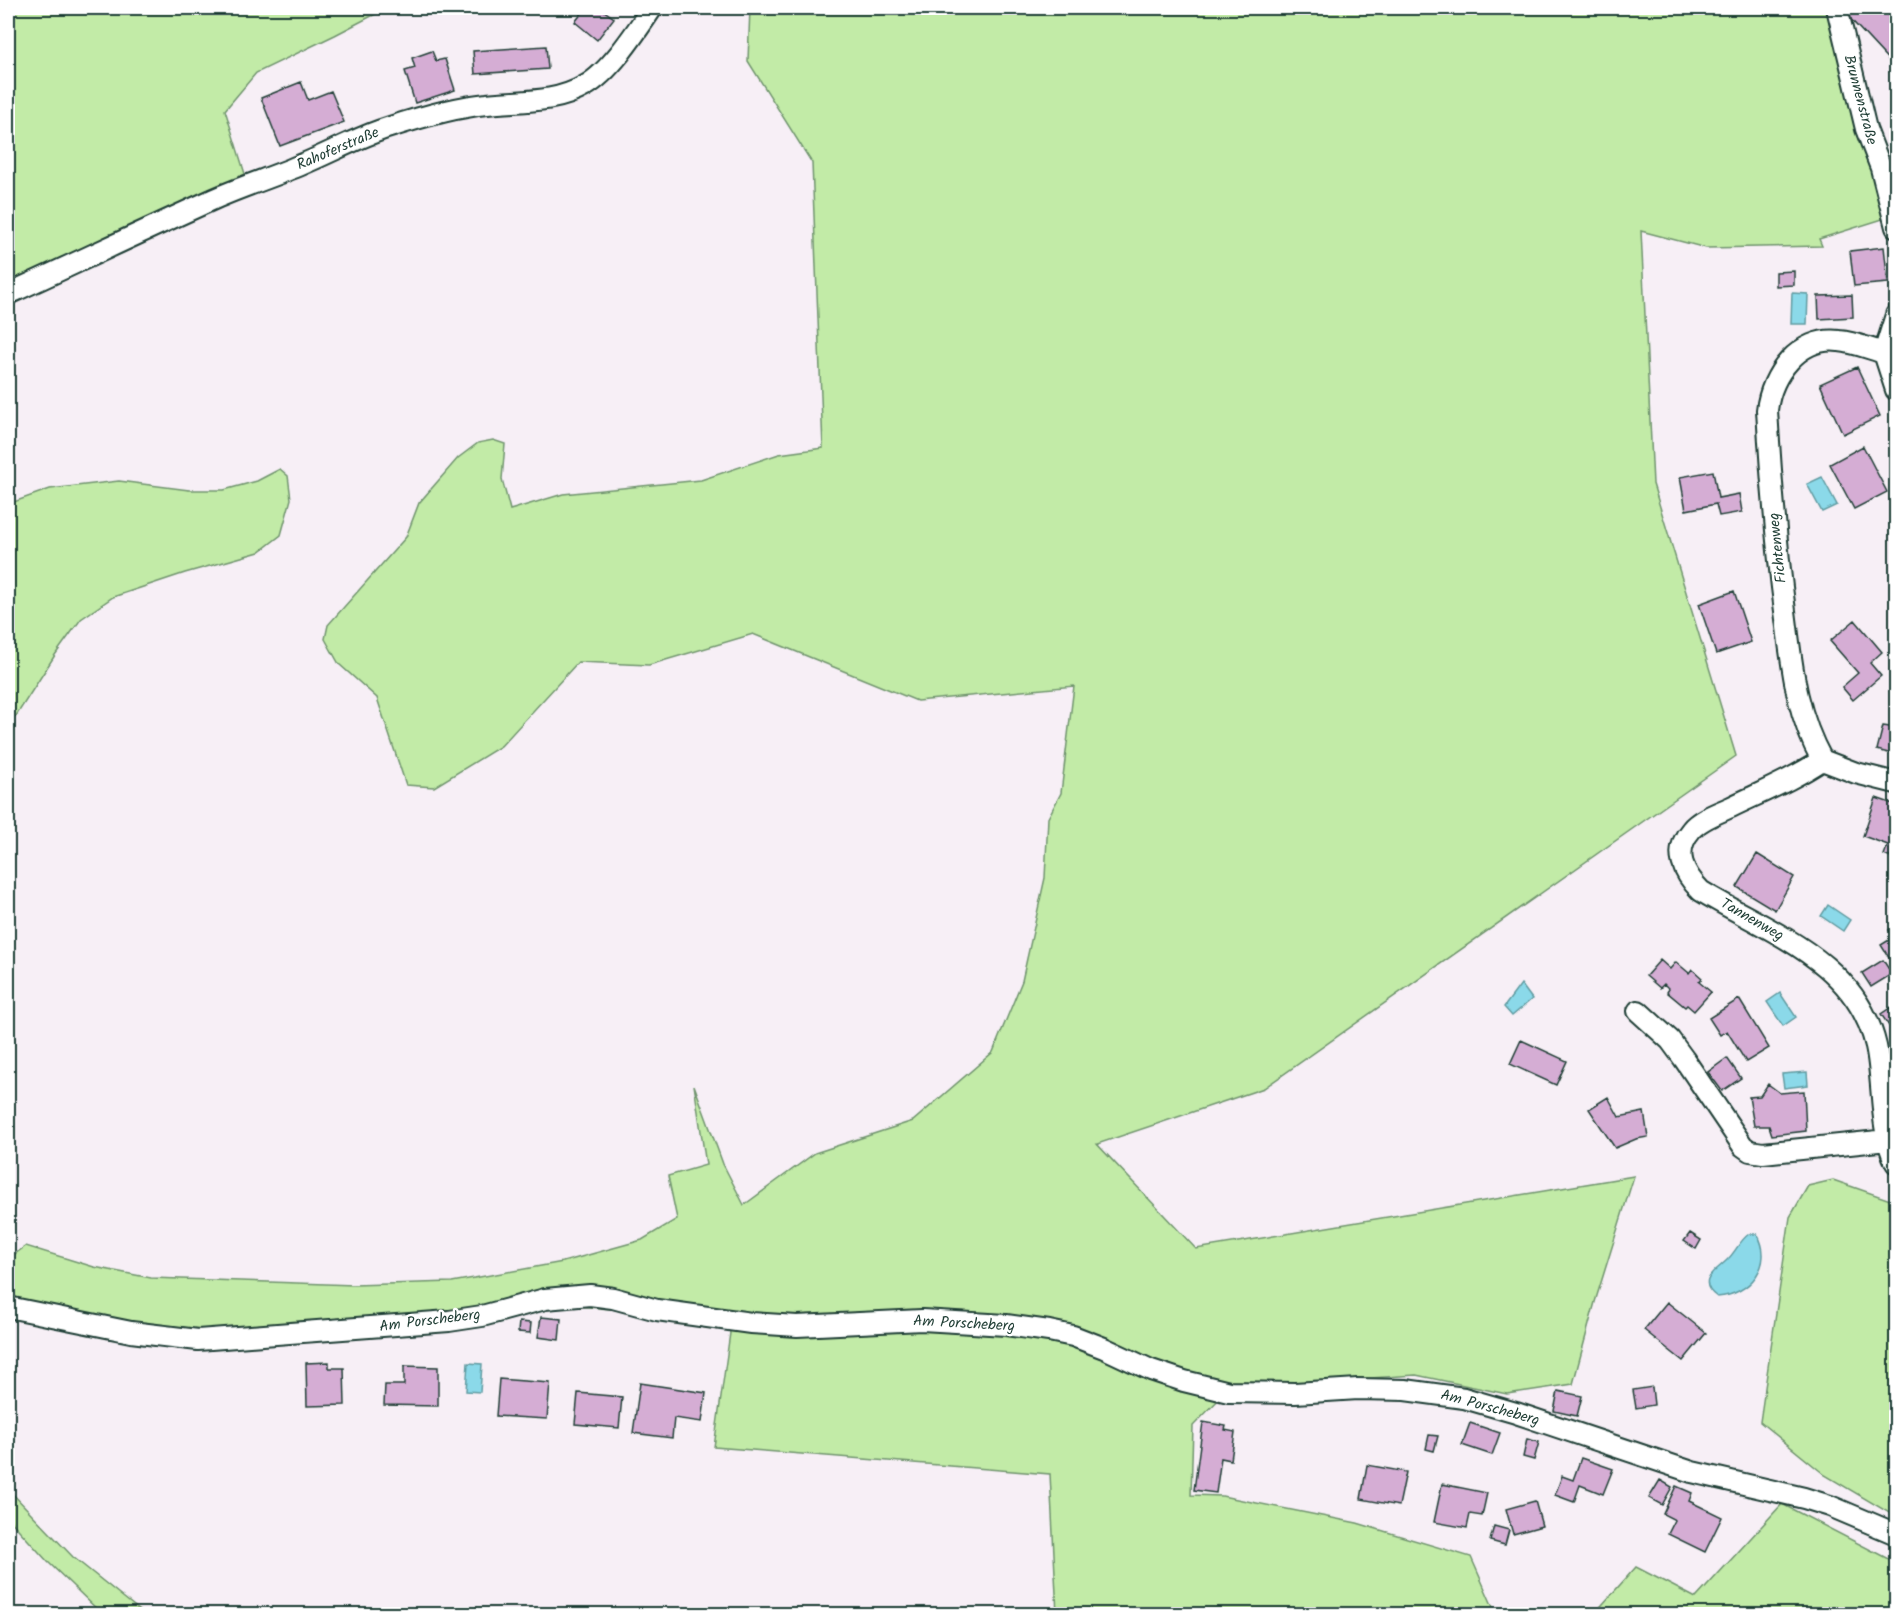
<svg xmlns="http://www.w3.org/2000/svg" width="1904" height="1622" viewBox="0 0 1904 1622" font-family="Kalam,sans-serif">
	<rect width="100%" height="100%" fill="#f7eff6"/>
	<filter id="ink" filterUnits="userSpaceOnUse"><feTurbulence type="fractalNoise" baseFrequency=".0167" numOctaves="2"/><feDisplacementMap in="SourceGraphic" scale="12" xChannelSelector="R" yChannelSelector="G"/><feConvolveMatrix kernelMatrix="1 2 1 2 8 2 1 2 1" color-interpolation-filters="sRGB"/></filter>
	<g filter="url(#ink)">
		<path fill="#c2eba7" stroke="#70946e" stroke-width="1.5" d="M 8,8 L 387,8 L 335,35 L 256,73 L 225,110 L 246,177 L 8,285 Z
			M 750,8 L 1828,8 L 1880,188 L 1886,218 L 1819,239 L 1822,246 L 1706,248 L 1641,231 L 1653,484 L 1736,756 L 1264,1088 L 1097,1144 L 1196,1249 L 1634,1176 L 1595,1302 L 1573,1384 L 1507,1394 L 1416,1375 L 1234,1387 L 1222,1396 L 1193,1426 L 1191,1495 L 1222,1496 L 1357,1523 L 1471,1557 L 1496,1614 L 1057,1614 L 1050,1474 L 714,1447 L 730,1333 L 722,1319 L 543,1303 L 188,1333 L 8,1299 L 8,1259 L 26,1246 L 94,1267 L 151,1278 L 354,1285 L 452,1282 L 563,1262 L 642,1240 L 677,1219 L 668,1176 L 706,1165 L 694,1085 L 723,1164 L 744,1205 L 815,1153 L 913,1121 L 993,1052 L 1022,981 L 1045,878 L 1048,818 L 1061,793 L 1074,686 L 917,701 L 753,634 L 649,665 L 578,662 L 501,746 L 434,787 L 406,785 L 377,698 L 339,664 L 325,639 L 328,625 L 406,537 L 419,503 L 458,458 L 478,443 L 493,440 L 505,444 L 502,479 L 510,510 L 563,494 L 701,480 L 779,454 L 823,448 L 812,163 L 748,61 Z
			M 280,469 L 288,476 L 291,499 L 281,535 L 259,552 L 185,573 L 113,597 L 81,619 L 55,655 L 16,716 L 8,722 L 8,504 L 50,489 L 119,481 L 189,490 L 224,490 L 257,481 Z
			M 1833,1180 L 1896,1202 L 1896,1517 L 1825,1475 L 1760,1422 L 1790,1217 L 1808,1186 Z
			M 8,1489 L 73,1557 L 144,1614 L 102,1614 L 48,1562 L 8,1518 Z
			M 1782,1504 L 1896,1563 L 1896,1614 L 1594,1614 L 1636,1567 L 1696,1598 Z"/>
		<path fill="#8bd9e9" stroke="#609ba1" stroke-width="1.5" d="M 1792,293 L 1808,294 L 1807,324 L 1791,324 Z
			M 1822,477 L 1837,505 L 1822,512 L 1807,484 Z
			M 1828,905 L 1850,920 L 1843,931 L 1821,916 Z
			M 1521,984 L 1532,999 L 1512,1016 L 1504,1007 Z
			M 1780,993 L 1796,1017 L 1783,1026 L 1767,1002 Z
			M 1807,1072 L 1808,1085 L 1784,1088 L 1782,1074 Z
			M 1749,1234 L 1757,1234 C 1775,1264 1750,1295 1717,1297 C 1695,1281 1716,1271 1727,1260 C 1736,1252 1739,1241 1749,1234 Z
			M 468,1363 L 482,1364 L 480,1392 L 466,1391 Z"/>
		<path fill="#d5add4" stroke="#1f3d34" stroke-width="1.5" d="M 586,8 L 600,8 L 614,18 L 597,40 L 575,22 Z
			M 1849,8 L 1896,8 L 1896,68 L 1844,12 Z
			M 546,46 L 548,69 L 475,74 L 473,51 Z
			M 432,51 L 436,61 L 445,59 L 455,90 L 415,103 L 405,71 L 415,68 L 412,58 Z
			M 301,82 L 308,100 L 331,91 L 344,122 L 280,146 L 261,98 Z
			M 1884,247 L 1888,283 L 1854,286 L 1850,251 Z
			M 1794,271 L 1794,285 L 1776,286 L 1776,272 Z
			M 1852,295 L 1853,317 L 1819,319 L 1818,296 Z
			M 1857,367 L 1880,416 L 1843,434 L 1820,384 Z
			M 1863,446 L 1887,492 L 1854,509 L 1830,464 Z
			M 1713,471 L 1718,498 L 1739,494 L 1742,512 L 1719,516 L 1716,504 L 1686,510 L 1680,477 Z
			M 1734,591 L 1751,642 L 1716,654 L 1699,604 Z
			M 1855,620 L 1882,652 L 1870,663 L 1881,676 L 1853,700 L 1842,687 L 1858,673 L 1830,641 Z
			M 1883,726 L 1896,728 L 1896,755 L 1877,750 Z
			M 1876,798 L 1896,805 L 1896,860 L 1884,855 L 1888,845 L 1863,836 Z
			M 1757,854 L 1794,877 L 1775,910 L 1737,887 Z
			M 1896,925 L 1896,969 L 1881,945 L 1894,937 L 1889,930 Z
			M 1660,960 L 1670,969 L 1676,962 L 1689,973 L 1692,969 L 1702,978 L 1699,982 L 1711,992 L 1694,1011 L 1687,1005 L 1685,1007 L 1667,992 L 1669,989 L 1664,984 L 1660,988 L 1646,976 Z
			M 1883,960 L 1892,974 L 1871,987 L 1862,973 Z
			M 1739,999 L 1769,1048 L 1746,1062 L 1727,1031 L 1720,1035 L 1709,1018 Z
			M 1896,1004 L 1896,1034 L 1895,1035 L 1881,1014 Z
			M 1521,1040 L 1567,1061 L 1556,1085 L 1510,1064 Z
			M 1727,1058 L 1741,1078 L 1722,1091 L 1708,1072 Z
			M 1768,1084 L 1780,1093 L 1804,1091 L 1806,1131 L 1772,1135 L 1769,1126 L 1754,1126 L 1749,1097 L 1760,1096 Z
			M 1608,1097 L 1619,1117 L 1644,1112 L 1648,1137 L 1636,1139 L 1615,1148 L 1589,1109 Z
			M 1690,1233 L 1701,1240 L 1696,1249 L 1684,1241 Z
			M 1667,1302 L 1706,1333 L 1683,1361 L 1644,1330 Z
			M 541,1317 L 561,1319 L 559,1340 L 538,1337 Z
			M 519,1322 L 531,1323 L 530,1333 L 518,1332 Z
			M 329,1362 L 329,1368 L 344,1368 L 345,1405 L 307,1406 L 306,1363 Z
			M 404,1366 L 438,1367 L 438,1406 L 384,1405 L 385,1385 L 404,1385 Z
			M 499,1379 L 550,1383 L 547,1419 L 496,1416 Z
			M 640,1383 L 706,1393 L 702,1422 L 674,1418 L 672,1438 L 633,1433 Z
			M 1652,1387 L 1654,1405 L 1636,1408 L 1633,1390 Z
			M 1558,1391 L 1582,1396 L 1577,1416 L 1554,1411 Z
			M 578,1393 L 622,1397 L 619,1428 L 575,1424 Z
			M 1203,1422 L 1226,1426 L 1225,1430 L 1235,1432 L 1231,1460 L 1221,1458 L 1216,1493 L 1194,1490 Z
			M 1470,1423 L 1500,1433 L 1492,1455 L 1462,1445 Z
			M 1429,1435 L 1438,1436 L 1434,1451 L 1426,1449 Z
			M 1527,1439 L 1539,1442 L 1534,1460 L 1523,1457 Z
			M 1581,1458 L 1613,1469 L 1603,1494 L 1580,1485 L 1574,1502 L 1555,1495 L 1562,1476 L 1573,1480 Z
			M 1367,1465 L 1406,1472 L 1399,1506 L 1361,1499 Z
			M 1660,1480 L 1672,1487 L 1662,1505 L 1649,1498 Z
			M 1442,1484 L 1487,1493 L 1482,1516 L 1470,1514 L 1467,1528 L 1434,1522 Z
			M 1676,1486 L 1692,1493 L 1689,1501 L 1722,1517 L 1705,1552 L 1668,1534 L 1675,1520 L 1663,1514 Z
			M 1535,1501 L 1542,1526 L 1513,1534 L 1506,1509 Z
			M 1494,1526 L 1509,1530 L 1505,1545 L 1490,1541 Z"/>
		<g fill="none" stroke-linecap="round" stroke-linejoin="round">
			<g stroke="#1f3d34" stroke-width="24">
				<path id="minor" d="M 1837,8 L 1866,129 L 1881,168 L 1896,227
					M 8,294 C 76,263 145,230 214,199 C 243,186 273,177 303,164 C 332,152 360,136 390,127 C 421,117 455,107 487,104 C 520,100 554,104 585,86 C 610,72 636,32 652,8
					M 1896,315 L 1884,353 L 1896,390
					M 1884,353 C 1870,349 1854,342 1839,341 C 1799,336 1771,375 1767,410 C 1771,477 1776,544 1785,611 C 1792,665 1795,711 1822,760 L 1856,773 L 1896,783
					M 1822,760 C 1794,779 1762,792 1731,807 C 1718,813 1700,819 1691,830 C 1672,852 1684,874 1701,891 C 1768,932 1856,960 1876,1046 C 1884,1083 1879,1129 1896,1163
					M 1638,1011 L 1670,1040 L 1684,1059 L 1743,1146 L 1750,1151 L 1763,1153 L 1888,1140
					M 8,1307 L 131,1332 L 198,1340 L 449,1321 L 482,1316 L 545,1299 L 590,1295 L 613,1298 L 657,1310 L 751,1323 L 797,1326 L 922,1320 L 1006,1325 L 1049,1331 L 1073,1336 L 1104,1348 L 1151,1370 L 1184,1381 L 1229,1392 L 1295,1393 L 1358,1389 L 1405,1390 L 1464,1398 L 1516,1413 L 1692,1472 L 1804,1498 L 1830,1506 L 1896,1534"/>
			</g>
			<use href="#minor" stroke="#fff" stroke-width="20"/>
		</g>
	</g>
	<g text-anchor="middle" dominant-baseline="central" stroke-width="4.5" stroke-linejoin="round" paint-order="stroke">
		<g font-size="15" fill="#1f3d34" stroke="#fff">
			<text transform="translate(1860 100) rotate(75)">Brunnenstraße</text>
			<text transform="translate(338 149) rotate(-23)">Rahoferstraße</text>
			<text transform="translate(1778 548) rotate(-96)">Fichtenweg</text>
			<text transform="translate(1752 920) rotate(30)">Tannenweg</text>
			<text transform="translate(430 1321) rotate(-7)">Am Porscheberg</text>
			<text transform="translate(964 1324) rotate(3)">Am Porscheberg</text>
			<text transform="translate(1490 1408) rotate(15)">Am Porscheberg</text>
		</g>
	</g>
	<rect width="1904" height="1622" fill="none" stroke="#fff" stroke-width="30"/>
	<rect x="15" y="15" width="1874" height="1592" fill="none" stroke="#1f3d34" stroke-width="2" filter="url(#ink)"/>
</svg>
